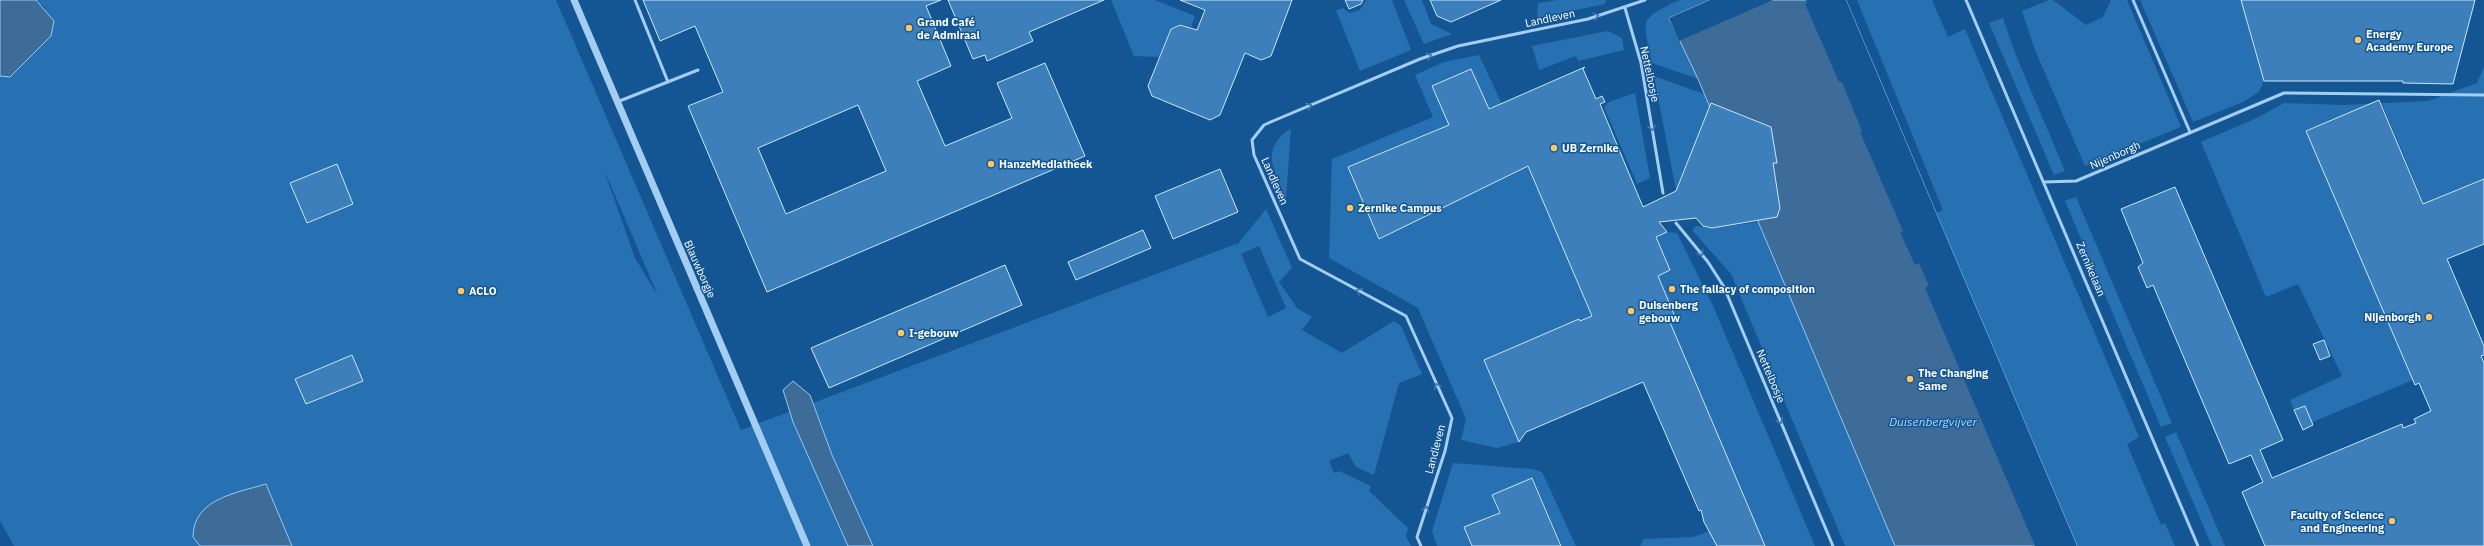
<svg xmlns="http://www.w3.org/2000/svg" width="2484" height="546" viewBox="0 0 2484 546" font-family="'IBM Plex Sans',sans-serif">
	<rect width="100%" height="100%" fill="#145693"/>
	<path fill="#2770b2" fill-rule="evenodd" d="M 36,0 L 556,0 L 741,430 L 1236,244 L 1237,245 L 1266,209 L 1292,268 L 1279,282 L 1297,308 L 1312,317 L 1302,330 L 1342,353 L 1394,321 L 1401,326 L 1422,374 L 1399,383 L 1374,475 L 1356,467 L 1348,453 L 1329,461 L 1334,473 L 1339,471 L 1371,486 L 1369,491 L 1408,528 L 1406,536 L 1411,546 L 292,546 L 266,484 L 193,537 L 200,546 L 14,546 L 0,521 L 0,76 L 45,8 ZM 603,167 L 658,296 L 635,258 ZM 1259,246 L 1286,308 L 1268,317 L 1241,254 Z
		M 1111,0 L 1155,0 L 1195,16 L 1191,27 L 1180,24 L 1171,28 L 1159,57 L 1134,56 Z
		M 1366,0 L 1392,0 L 1411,50 L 1360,71 L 1336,10 L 1343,8 L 1349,13 L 1360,10 Z
		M 1404,0 L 1422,0 L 1431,24 L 1452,34 L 1424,44 Z
		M 1558,0 L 1606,0 L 1605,4 L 1537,18 L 1538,3 Z
		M 1680,0 L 1710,0 L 1669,18 L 1698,79 L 1652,63 C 1643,20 1637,19 1680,0 Z
		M 1857,0 L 1932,0 L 1948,37 L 1965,29 L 2139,437 L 2127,444 L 2161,525 L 2165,523 L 2175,546 L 2077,546 L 1936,213 L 1943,210 Z
		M 2049,0 L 2053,0 L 2086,25 L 2103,17 L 2111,0 L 2127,0 L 2181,127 L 2085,166 L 2035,50 L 2022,11 Z
		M 2140,0 L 2241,0 L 2264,81 L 2259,92 L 2243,102 L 2193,122 Z
		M 2003,18 L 2015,53 L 2065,171 L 2054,175 L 1989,23 Z
		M 1608,31 L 1622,38 L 1624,50 L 1578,61 L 1576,56 L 1539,70 L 1532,46 Z
		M 1479,55 L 1502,104 L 1489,109 L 1471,69 L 1432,86 L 1449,125 L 1348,167 L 1379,239 L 1528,166 L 1592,316 L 1580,321 L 1579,319 L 1484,360 L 1519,442 L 1497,448 L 1461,440 L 1466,419 L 1418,308 L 1329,258 L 1332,159 L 1433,117 L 1415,75 L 1444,62 Z
		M 2484,66 L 2484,179 L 2424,204 L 2382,104 L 2367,105 L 2307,131 L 2413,380 L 2301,427 L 2290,400 L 2342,376 L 2298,284 L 2266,297 L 2201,142 L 2259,117 L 2284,103 L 2343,105 L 2428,101 L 2477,83 Z
		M 1654,76 L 1704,94 L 1710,106 L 1676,191 Z
		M 1635,93 L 1650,178 L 1637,184 L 1604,107 L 1609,102 Z
		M 1291,128 L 1286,199 C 1274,169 1259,150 1291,128 Z
		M 2076,197 L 2172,423 L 2161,427 L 2065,201 Z
		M 1758,222 L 1895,546 L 1845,546 L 1731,274 L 1692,230 L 1696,226 L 1712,228 Z
		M 1667,232 L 1677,233 L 1714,308 L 1815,546 L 1765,546 L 1669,320 L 1676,319 L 1658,276 L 1670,270 L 1656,237 Z
		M 2176,432 L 2225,546 L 2212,546 L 2165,437 Z
		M 1453,463 L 1532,469 L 1542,472 L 1576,546 L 1562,546 L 1533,478 L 1492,496 L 1499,513 L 1464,528 L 1471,546 L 1437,546 L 1432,531 Z
		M 1710,531 L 1717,546 L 1640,546 L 1644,539 L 1693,537 Z"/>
	<path fill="#3e6c99" stroke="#95c9f4" d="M 0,0 L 36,0 L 54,21 L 51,36 L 10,77 L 0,76 Z
		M 1710,0 L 1846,0 L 2077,546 L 1895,546 L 1698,79 L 1669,18 Z
		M 793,381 L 810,395 L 832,455 L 873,546 L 848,546 L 793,422 L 783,390 Z
		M 266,484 L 292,546 L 200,546 L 193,537 C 193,499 236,493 266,484 Z"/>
	<path fill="#145693" d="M 1710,0 L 1773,0 L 1679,41 L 1669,18 Z
		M 1806,0 L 1846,0 L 2077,546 L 2035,546 L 1925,288 L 1929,286 L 1919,263 L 1915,265 L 1900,232 L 1903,231 L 1860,132 L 1862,131 L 1842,82 L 1839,82 L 1805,4 L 1807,3 Z"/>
	<path fill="#3d7fbb" stroke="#cae5fc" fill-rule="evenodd" d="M 643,0 L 941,0 L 926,6 L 951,66 L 917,81 L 945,146 L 1012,118 L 997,83 L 1045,63 L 1085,156 L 767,292 L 688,106 L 723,92 L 695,26 L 660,41 ZM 858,105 L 886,171 L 786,214 L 758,148 Z
		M 948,0 L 1104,0 L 1029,32 L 1033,41 L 987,61 L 985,55 L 973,59 Z
		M 1180,0 L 1292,0 L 1271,56 L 1261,60 L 1245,53 L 1220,115 L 1210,120 L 1152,96 L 1148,86 L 1171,29 L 1180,25 L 1197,30 L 1205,10 Z
		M 1345,0 L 1363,0 L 1361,4 L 1349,9 Z
		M 1430,0 L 1501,0 L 1451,22 L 1437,16 Z
		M 2241,0 L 2475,0 L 2453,84 L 2403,83 L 2403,81 L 2264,81 Z
		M 1585,67 L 1583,69 L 1596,99 L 1602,96 L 1605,102 L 1600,104 L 1643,207 L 1676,191 L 1711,103 L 1771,127 L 1777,163 L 1773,163 L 1780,208 L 1777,217 L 1712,228 L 1703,226 L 1696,218 L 1659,222 L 1667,232 L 1656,237 L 1670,270 L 1658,276 L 1676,319 L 1669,320 L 1765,546 L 1717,546 L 1704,522 L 1701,510 L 1699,511 L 1643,382 L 1526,432 L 1519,442 L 1484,360 L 1579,319 L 1580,321 L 1592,316 L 1528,166 L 1379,239 L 1348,167 L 1449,125 L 1432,86 L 1471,69 L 1489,109 Z
		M 2379,100 L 2423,204 L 2484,179 L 2484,244 L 2447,259 L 2484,346 L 2484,355 L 2481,356 L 2484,363 L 2484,546 L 2265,546 L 2242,492 L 2263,482 L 2251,455 L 2229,464 L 2153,285 L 2147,288 L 2138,267 L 2143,263 L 2121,209 L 2175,187 L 2283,440 L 2260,450 L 2272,478 L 2402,424 L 2403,428 L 2416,423 L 2414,419 L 2431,411 L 2419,383 L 2415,385 L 2306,131 Z
		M 337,164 L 353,204 L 307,223 L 290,183 Z
		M 1220,169 L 1238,212 L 1173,239 L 1155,196 Z
		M 1143,230 L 1151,248 L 1076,280 L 1068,262 Z
		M 1005,265 L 1022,305 L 829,388 L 811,348 Z
		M 2324,340 L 2330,356 L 2320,360 L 2313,344 Z
		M 352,355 L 363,381 L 306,404 L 295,379 Z
		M 2305,406 L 2313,425 L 2303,430 L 2294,410 Z
		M 1532,478 L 1561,546 L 1472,546 L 1464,527 L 1500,513 L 1492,495 Z"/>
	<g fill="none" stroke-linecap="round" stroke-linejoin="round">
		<path stroke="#a3cdf1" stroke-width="3" d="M 635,0 L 668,82
			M 1966,0 L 2198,546
			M 2133,0 L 2190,132
			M 1625,8 L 1641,63 L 1663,193
			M 617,102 L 698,70
			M 2044,182 L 2076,181 L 2284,93 L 2484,95
			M 1676,223 L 1708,262 L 1724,287 L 1833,546
			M 1421,546 L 1417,537 L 1445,451 L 1452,418 L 1406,316 L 1300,259 L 1254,155 L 1252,140 L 1264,125 L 1273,121 L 1420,59 L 1458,46 L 1588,19 L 1645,0"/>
		<path stroke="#a3cdf1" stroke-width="7" d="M 574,0 L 807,546"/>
	</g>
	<defs><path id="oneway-chevron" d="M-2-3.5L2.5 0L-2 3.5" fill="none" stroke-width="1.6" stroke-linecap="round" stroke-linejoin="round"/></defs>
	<g stroke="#3f7aaf">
		<use href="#oneway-chevron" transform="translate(1596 16) rotate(-15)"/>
		<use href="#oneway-chevron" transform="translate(1429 56) rotate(-19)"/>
		<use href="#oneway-chevron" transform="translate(1309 106) rotate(-23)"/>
		<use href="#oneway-chevron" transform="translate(1652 128) rotate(80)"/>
		<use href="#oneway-chevron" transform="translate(1701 253) rotate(50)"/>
		<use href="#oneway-chevron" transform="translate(1359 291) rotate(-151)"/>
		<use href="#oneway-chevron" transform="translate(1437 386) rotate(-114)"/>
		<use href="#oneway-chevron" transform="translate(1780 421) rotate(67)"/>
		<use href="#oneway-chevron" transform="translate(1426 509) rotate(-72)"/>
	</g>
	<g fill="#ffc663" stroke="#145693" stroke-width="1.5">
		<circle cx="909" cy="28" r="4"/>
		<circle cx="2358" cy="40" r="4"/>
		<circle cx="1554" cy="148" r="4"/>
		<circle cx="991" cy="164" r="4"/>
		<circle cx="1350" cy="208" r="4"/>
		<circle cx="1672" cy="289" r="4"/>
		<circle cx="461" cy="291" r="4"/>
		<circle cx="1631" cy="311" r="4"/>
		<circle cx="2429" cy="317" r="4"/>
		<circle cx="901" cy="333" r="4"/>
		<circle cx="1910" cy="379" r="4"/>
		<circle cx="2392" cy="521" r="4"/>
	</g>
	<g text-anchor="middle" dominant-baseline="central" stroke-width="3" stroke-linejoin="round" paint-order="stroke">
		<g font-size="11" fill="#fff" stroke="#145693">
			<text transform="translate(1550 18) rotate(-12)">Landleven</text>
			<text transform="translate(1650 74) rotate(78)">Nettelbosje</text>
			<text transform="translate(2115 155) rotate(-24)">Nijenborgh</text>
			<text transform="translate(1275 181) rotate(66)">Landleven</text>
			<text transform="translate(700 269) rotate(66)">Blauwborgje</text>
			<text transform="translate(2091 269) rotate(67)">Zernikelaan</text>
			<text transform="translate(1771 376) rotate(67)">Nettelbosje</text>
			<text transform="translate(1435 449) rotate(-75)">Landleven</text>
		</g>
		<g font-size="11" font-weight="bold" fill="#fff" stroke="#145693" text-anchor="start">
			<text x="917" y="22">Grand Café<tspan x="917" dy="13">de Admiraal</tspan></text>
			<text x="2366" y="34">Energy<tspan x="2366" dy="13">Academy Europe</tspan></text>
			<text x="1562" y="148">UB Zernike</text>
			<text x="999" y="164">HanzeMediatheek</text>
			<text x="1358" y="208">Zernike Campus</text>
			<text x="1680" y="289">The fallacy of composition</text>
			<text x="469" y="291">ACLO</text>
			<text x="1639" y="305">Duisenberg<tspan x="1639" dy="13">gebouw</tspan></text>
			<text x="2421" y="317" text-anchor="end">Nijenborgh</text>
			<text x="909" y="333">I-gebouw</text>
			<text x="1918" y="373">The Changing<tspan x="1918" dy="13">Same</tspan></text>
			<text x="2384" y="515" text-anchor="end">Faculty of Science<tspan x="2384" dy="13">and Engineering</tspan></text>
		</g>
		<g font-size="12" font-style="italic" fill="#afd6f8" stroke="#145693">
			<text x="1933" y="421">Duisenbergvijver</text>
		</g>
	</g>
</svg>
